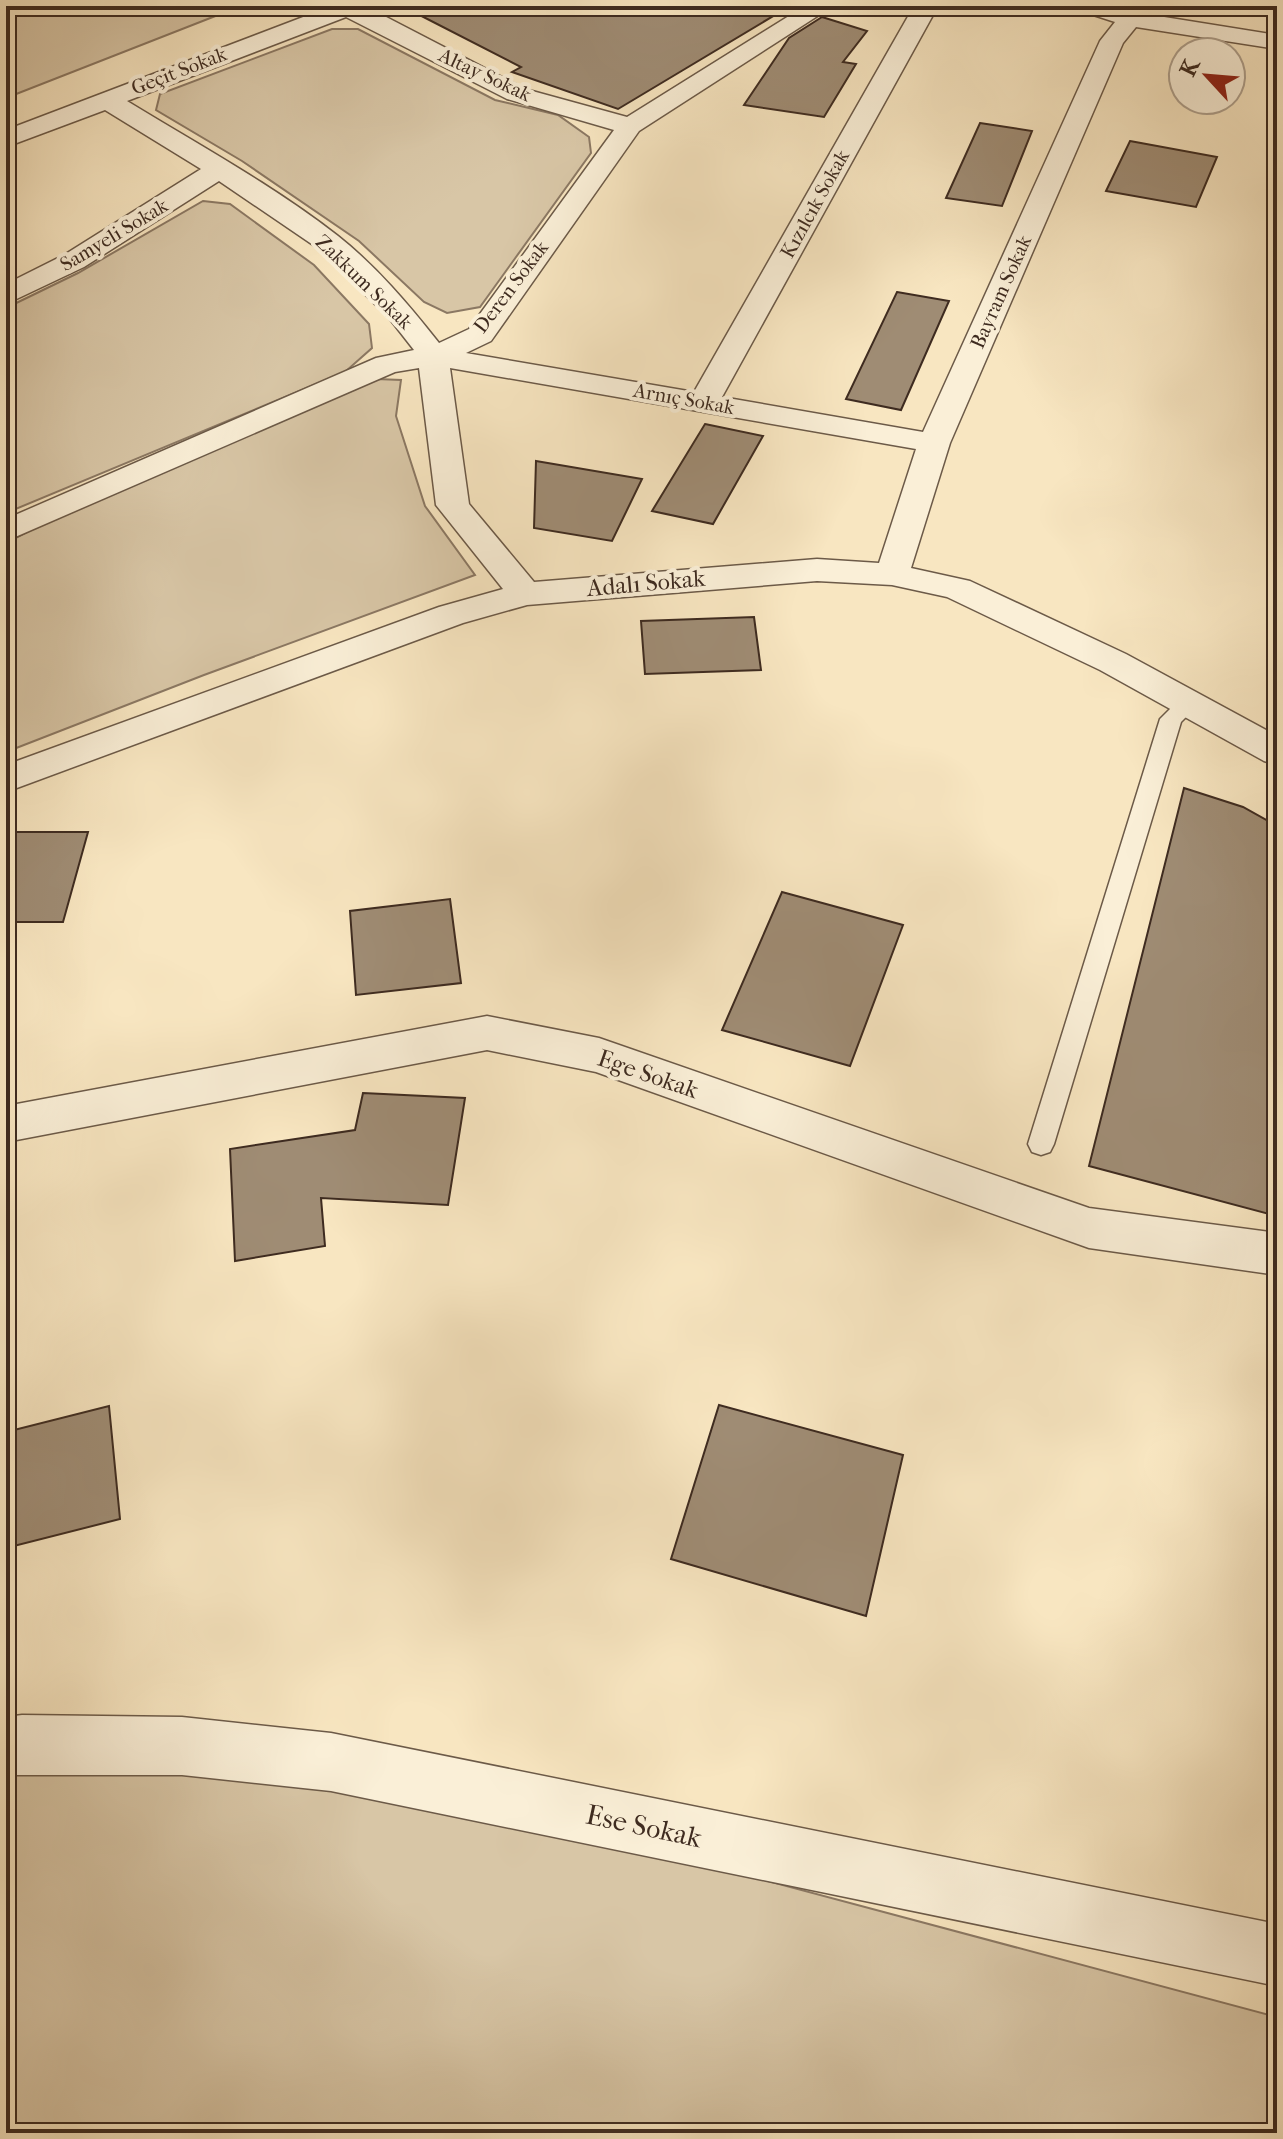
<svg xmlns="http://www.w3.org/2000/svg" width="1283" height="2139" viewBox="0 0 1283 2139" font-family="'IM FELL French Canon',serif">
	<rect width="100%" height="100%" fill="#f8e6c1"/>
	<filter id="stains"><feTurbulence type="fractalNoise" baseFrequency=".0025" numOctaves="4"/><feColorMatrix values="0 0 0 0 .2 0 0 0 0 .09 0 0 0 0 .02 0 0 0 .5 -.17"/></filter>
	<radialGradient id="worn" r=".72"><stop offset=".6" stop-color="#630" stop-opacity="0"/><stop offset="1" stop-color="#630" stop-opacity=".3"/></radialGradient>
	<path fill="#d8c6a6" stroke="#8b7863" stroke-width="2" d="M 37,6 L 241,6 L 6,98 L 6,15 L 29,14 Z
		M 332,29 L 358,29 L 495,100 L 558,115 L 589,137 L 591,153 L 480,307 L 447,313 L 424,302 L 359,241 L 242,161 L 156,110 L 160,94 Z
		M 203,201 L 230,204 L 314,265 L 369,324 L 372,348 L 345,372 L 6,513 L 6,308 L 78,273 Z
		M 376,379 L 401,380 L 396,416 L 425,506 L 475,575 L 204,675 L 6,752 L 6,543 L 46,522 Z
		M 178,1762 L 468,1801 L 1277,2017 L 1277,2133 L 6,2133 L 6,1767 Z"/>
	<path fill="#9f8c74" stroke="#3e2b20" stroke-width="2" d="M 402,6 L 790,6 L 618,109 L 512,72 L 521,67 Z
		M 822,17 L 867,31 L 843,62 L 856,64 L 824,117 L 744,105 L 789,38 Z
		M 980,123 L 1032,131 L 1002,206 L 946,198 Z
		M 1130,141 L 1217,157 L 1196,207 L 1106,191 Z
		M 897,292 L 949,301 L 901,410 L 846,399 Z
		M 705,424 L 763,436 L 713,524 L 652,511 Z
		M 536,461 L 642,479 L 612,541 L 534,528 Z
		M 754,617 L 761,670 L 645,674 L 641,621 Z
		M 1184,788 L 1243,807 L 1277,826 L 1277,1216 L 1089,1166 Z
		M 6,832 L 88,832 L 63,922 L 6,922 Z
		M 782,892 L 903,925 L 850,1066 L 722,1030 Z
		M 450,899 L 461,983 L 356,995 L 350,911 Z
		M 363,1093 L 465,1098 L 448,1205 L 321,1198 L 325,1246 L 235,1261 L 230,1149 L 355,1130 Z
		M 719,1405 L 903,1455 L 866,1616 L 671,1559 Z
		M 109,1406 L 120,1519 L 6,1548 L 6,1432 Z"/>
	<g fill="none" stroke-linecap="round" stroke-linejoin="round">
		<g stroke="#6c5a48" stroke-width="3">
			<path id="service" d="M 1188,697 L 1196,699 L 1199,704 L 1181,722 L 1054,1144 L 1050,1152 L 1041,1155 L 1032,1152 L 1028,1144 L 1160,719 L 1180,699 Z"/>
		</g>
		<g stroke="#6c5a48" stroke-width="3">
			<path id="minor" d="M 332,6 L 365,6 L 525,89 L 627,117 L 805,6 L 833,6 L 639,131 L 491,341 L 466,353 L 694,392 L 914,6 L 938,6 L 722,397 L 923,432 L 1100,41 L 1115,22 L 1081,11 L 1077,6 L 1113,6 L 1133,12 L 1277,35 L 1277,49 L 1136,27 L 1123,43 L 950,443 L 911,568 L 970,581 L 1126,654 L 1277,736 L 1277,765 L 1264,761 L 1100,670 L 947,597 L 892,585 L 817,581 L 527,605 L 463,623 L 6,792 L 6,765 L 439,607 L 503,589 L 436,505 L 419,368 L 395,372 L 6,541 L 6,519 L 376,358 L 414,350 L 389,318 L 319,249 L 219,181 L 84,267 L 6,304 L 6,284 L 64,255 L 201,169 L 105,110 L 6,147 L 6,130 ZM 346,17 L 507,99 L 614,130 L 469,329 L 439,343 C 409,305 376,266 338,236 C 273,185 197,144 127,101 ZM 450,368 L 916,449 L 879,563 L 817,559 L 534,582 L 469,504 Z
				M 487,1016 L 599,1038 L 1089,1208 L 1277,1233 L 1277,1275 L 1089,1248 L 596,1072 L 487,1050 L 6,1142 L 6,1106 Z
				M 22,1715 L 182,1717 L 331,1733 L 1277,1924 L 1277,1986 L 331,1791 L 182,1775 L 6,1775 L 6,1717 Z"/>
		</g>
		<use href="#service" fill="#faefd7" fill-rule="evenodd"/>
		<use href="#minor" fill="#faefd7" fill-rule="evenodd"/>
	</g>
	<g text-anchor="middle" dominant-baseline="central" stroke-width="8" stroke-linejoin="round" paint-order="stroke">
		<g font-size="20" fill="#3e2b20" stroke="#faefd7">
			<text transform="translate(179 71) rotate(-21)">Geçit Sokak</text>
			<text transform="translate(485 75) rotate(25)">Altay Sokak</text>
			<text transform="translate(815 204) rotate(-61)">Kızılcık Sokak</text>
			<text transform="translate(114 235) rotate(-31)">Samyeli Sokak</text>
			<text transform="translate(364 282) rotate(44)">Zakkum Sokak</text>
			<text transform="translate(511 287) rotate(-53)">Deren Sokak</text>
			<text transform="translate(1001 292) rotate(-66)">Bayram Sokak</text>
			<text transform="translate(684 399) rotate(10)">Arnıç Sokak</text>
		</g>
		<g font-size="24" fill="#3e2b20" stroke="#faefd7">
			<text transform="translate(646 583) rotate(-5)">Adalı Sokak</text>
			<text transform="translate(648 1074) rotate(19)">Ege Sokak</text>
		</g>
		<g font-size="28" fill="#3e2b20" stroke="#faefd7">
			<text transform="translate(644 1826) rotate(12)">Ese Sokak</text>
		</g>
	</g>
	<rect width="1283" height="2139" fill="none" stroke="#f8e6c1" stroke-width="32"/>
	<rect x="8" y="8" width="1267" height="2123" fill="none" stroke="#3e2b20" stroke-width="4"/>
	<rect x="16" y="16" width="1251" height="2107" fill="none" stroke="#3e2b20" stroke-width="2"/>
	<g transform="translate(1207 76) rotate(296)"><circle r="38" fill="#faefd7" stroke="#afa18e" stroke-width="2"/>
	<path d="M0-6L14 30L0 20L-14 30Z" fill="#8f2418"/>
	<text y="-12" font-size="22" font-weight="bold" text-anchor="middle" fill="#3e2b20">K</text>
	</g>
	<rect width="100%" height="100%" filter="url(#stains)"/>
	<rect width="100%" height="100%" fill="url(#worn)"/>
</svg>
